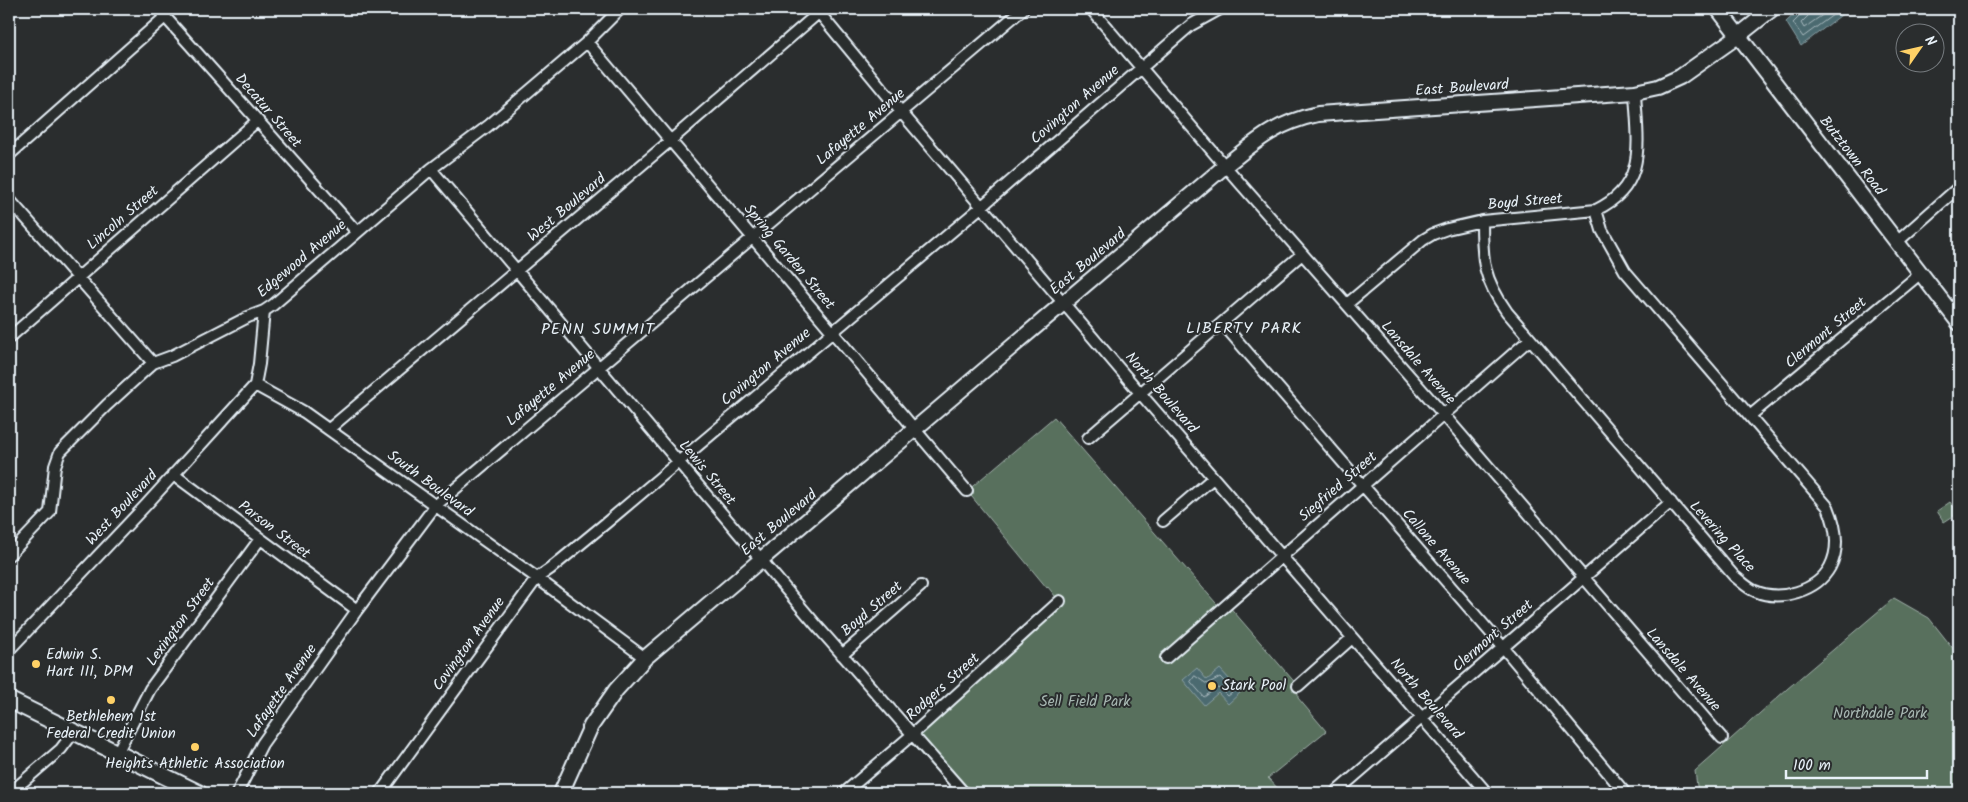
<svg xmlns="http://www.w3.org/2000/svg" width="1968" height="802" viewBox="0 0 1968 802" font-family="Kalam,sans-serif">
	<rect width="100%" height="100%" fill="#2a2d2e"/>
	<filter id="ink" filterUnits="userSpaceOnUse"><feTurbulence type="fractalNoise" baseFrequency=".02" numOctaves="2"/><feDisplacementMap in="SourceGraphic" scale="10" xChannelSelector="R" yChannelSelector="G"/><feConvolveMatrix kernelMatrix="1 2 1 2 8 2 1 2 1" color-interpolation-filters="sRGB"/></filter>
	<g filter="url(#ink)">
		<path fill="#58705d" stroke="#a0b0aa" d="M 1054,417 L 1222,610 L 1228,605 L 1298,686 L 1298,698 L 1326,731 L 1268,778 L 1282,793 L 956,793 L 907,739 L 1059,601 L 1048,587 L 1047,588 L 967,491 Z
			M 1950,502 L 1958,513 L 1944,522 L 1937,511 Z
			M 1894,598 L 1929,618 L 1959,656 L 1959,793 L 1704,793 L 1697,786 L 1695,771 L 1787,689 Z"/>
		<path fill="#4c6a6f" stroke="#8aa0a6" d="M 1800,9 L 1849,9 L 1801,46 L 1786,22 Z
			M 1197,668 L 1207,680 L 1220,669 L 1241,692 L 1228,704 L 1218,693 L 1204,705 L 1183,680 Z"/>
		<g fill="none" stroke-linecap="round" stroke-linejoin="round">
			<path stroke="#aabbc1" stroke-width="1" d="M 1803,9 L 1802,14 L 1793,23 L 1803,37 L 1841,9
				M 1809,9 L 1808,16 L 1801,23 L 1804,28 L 1831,9
				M 1195,676 L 1207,684 L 1220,677 L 1232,690 L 1232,693 L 1228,696 L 1221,689 L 1217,688 L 1204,697 L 1191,682 Z"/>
			<g stroke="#e8f1f8" stroke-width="14">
				<path id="street" d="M 158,9 L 357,232
					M 816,9 L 902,113 L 1140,393 L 1487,793
					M 1091,9 L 1225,166 L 1444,415 L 1722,738
					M 587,42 L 967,491
					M 9,155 L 165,17
					M 431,169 L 817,626 L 964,793
					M 9,199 L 153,363
					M 1482,221 C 1482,261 1483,278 1507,312 L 1734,576 C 1741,581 1747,588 1755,591 C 1780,602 1817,591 1830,567 C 1840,548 1836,526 1828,507 L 1625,271 L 1602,230 L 1596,210
					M 1897,242 L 1959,187
					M 1347,304 L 1423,240 L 1433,234 L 1447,229 L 1482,221 L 1596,210 C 1649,185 1637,140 1635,92
					M 1222,323 L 1503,647 L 1625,793
					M 9,338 L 257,121
					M 255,385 L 304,412 L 537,578 L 645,658
					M 1751,415 L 1921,273
					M 329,429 L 670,141 L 823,9
					M 1088,438 L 1302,254
					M 173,474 L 357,610
					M 1163,521 L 1213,478
					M 9,555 L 50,512 L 55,466 L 60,452 L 107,405 L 153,363 L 172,356 L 248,317 L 264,311 L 273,305 L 431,169 L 488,126 L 587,42 L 620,9
					M 9,650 L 146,505 L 255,385 L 259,364 L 264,311
					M 842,655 L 921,586
					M 1166,658 L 1530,339
					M 1298,686 L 1352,638
					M 117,753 L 150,689 L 260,539
					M 10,793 L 61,749 L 73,733
					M 237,793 L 262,744 L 357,610 L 435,506 L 1023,9
					M 380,793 L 537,578 L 550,569 L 606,523 L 981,207 L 1191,25 L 1220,9
					M 844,793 L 913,734 L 1060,601
					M 1335,793 L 1671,502"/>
			</g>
			<g stroke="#e8f1f8" stroke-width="18">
				<path id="secondary" d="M 1718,9 L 1959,323
					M 561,793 L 591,726 L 616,690 L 645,658 L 1225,166 C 1257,140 1276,123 1318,114 L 1635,92 L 1658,87 L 1680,77 L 1738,36 L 1772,9"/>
			</g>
			<g stroke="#e8f1f8" stroke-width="19">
				<path id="primary" d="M 9,700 L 199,793"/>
			</g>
			<use href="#street" stroke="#2a2d2e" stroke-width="10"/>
			<use href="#secondary" stroke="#2a2d2e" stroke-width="14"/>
			<use href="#primary" stroke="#2a2d2e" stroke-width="15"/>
		</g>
	</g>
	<g fill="#ffd166" stroke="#2a2d2e" stroke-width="2">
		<circle cx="36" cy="664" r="5"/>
		<circle cx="1212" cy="686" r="5"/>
		<circle cx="111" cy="700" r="5"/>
		<circle cx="195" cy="747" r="5"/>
	</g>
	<g text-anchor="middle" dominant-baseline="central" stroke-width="4" stroke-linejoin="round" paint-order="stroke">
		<g font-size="15" fill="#e8f1f8" stroke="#2a2d2e">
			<text transform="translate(1462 88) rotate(-4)">East Boulevard</text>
			<text transform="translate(1075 105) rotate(-41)">Covington Avenue</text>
			<text transform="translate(268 111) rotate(49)">Decatur Street</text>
			<text transform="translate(861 127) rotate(-40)">Lafayette Avenue</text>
			<text transform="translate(1852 156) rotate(52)">Butztown Road</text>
			<text transform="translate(1525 202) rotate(-5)">Boyd Street</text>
			<text transform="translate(567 208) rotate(-40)">West Boulevard</text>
			<text transform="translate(123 218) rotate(-41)">Lincoln Street</text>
			<text transform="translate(789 257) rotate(50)">Spring Garden Street</text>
			<text transform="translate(302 259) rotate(-40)">Edgewood Avenue</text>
			<text transform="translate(1088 262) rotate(-40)">East Boulevard</text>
			<text transform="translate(1826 333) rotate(-40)">Clermont Street</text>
			<text transform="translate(1418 363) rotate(49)">Lansdale Avenue</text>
			<text transform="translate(766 367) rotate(-40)">Covington Avenue</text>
			<text transform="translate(551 388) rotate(-40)">Lafayette Avenue</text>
			<text transform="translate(1161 393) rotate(49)">North Boulevard</text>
			<text transform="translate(707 473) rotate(50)">Lewis Street</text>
			<text transform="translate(430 484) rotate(36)">South Boulevard</text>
			<text transform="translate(1338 487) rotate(-41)">Siegfried Street</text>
			<text transform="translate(122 508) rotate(-47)">West Boulevard</text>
			<text transform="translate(779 523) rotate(-40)">East Boulevard</text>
			<text transform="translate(274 530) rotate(37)">Parson Street</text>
			<text transform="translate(1722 537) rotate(48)">Levering Place</text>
			<text transform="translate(1436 547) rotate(49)">Callone Avenue</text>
			<text transform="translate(872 609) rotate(-41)">Boyd Street</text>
			<text transform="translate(181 622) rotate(-54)">Lexington Street</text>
			<text transform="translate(1493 636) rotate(-41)">Clermont Street</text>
			<text transform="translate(469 644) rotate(-54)">Covington Avenue</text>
			<text transform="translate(1683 670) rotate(49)">Lansdale Avenue</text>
			<text transform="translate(943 687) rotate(-42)">Rodgers Street</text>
			<text transform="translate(282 691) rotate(-55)">Lafayette Avenue</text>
			<text transform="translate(1426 699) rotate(49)">North Boulevard</text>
		</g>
		<g font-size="15" fill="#e8f1f8" stroke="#2a2d2e" text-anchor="start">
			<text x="46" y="655">Edwin S.<tspan x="46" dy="17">Hart III, DPM</tspan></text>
			<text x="1222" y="686">Stark Pool</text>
			<text x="111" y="717" text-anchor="middle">Bethlehem 1st<tspan x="111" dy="17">Federal Credit Union</tspan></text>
			<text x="195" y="764" text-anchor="middle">Heights Athletic Association</text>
		</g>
		<g font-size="15" fill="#a7b7b2" stroke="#2a2d2e">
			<text x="1085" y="702">Sell Field Park</text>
			<text x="1880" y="714">Northdale Park</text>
		</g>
		<g font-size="16" letter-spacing="1" fill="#e8f1f8" stroke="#2a2d2e">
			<text x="1244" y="328">LIBERTY PARK</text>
			<text x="598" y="329">PENN SUMMIT</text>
		</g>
	</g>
	<rect width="1968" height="802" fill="none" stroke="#2a2d2e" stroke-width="30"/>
	<rect x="15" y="15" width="1938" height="772" fill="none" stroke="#e8f1f8" stroke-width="2" filter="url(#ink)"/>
	<g transform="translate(1920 48) rotate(56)"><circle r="24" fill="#2a2d2e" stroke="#767b7f"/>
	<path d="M0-4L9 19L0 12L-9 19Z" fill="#ffd166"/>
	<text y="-8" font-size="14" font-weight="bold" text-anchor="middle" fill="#e8f1f8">N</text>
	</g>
	<path d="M1786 770v8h141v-8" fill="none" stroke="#e8f1f8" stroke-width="2.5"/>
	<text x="1793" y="770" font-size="15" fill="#e8f1f8" stroke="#2a2d2e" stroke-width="4" paint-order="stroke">100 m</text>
</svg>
